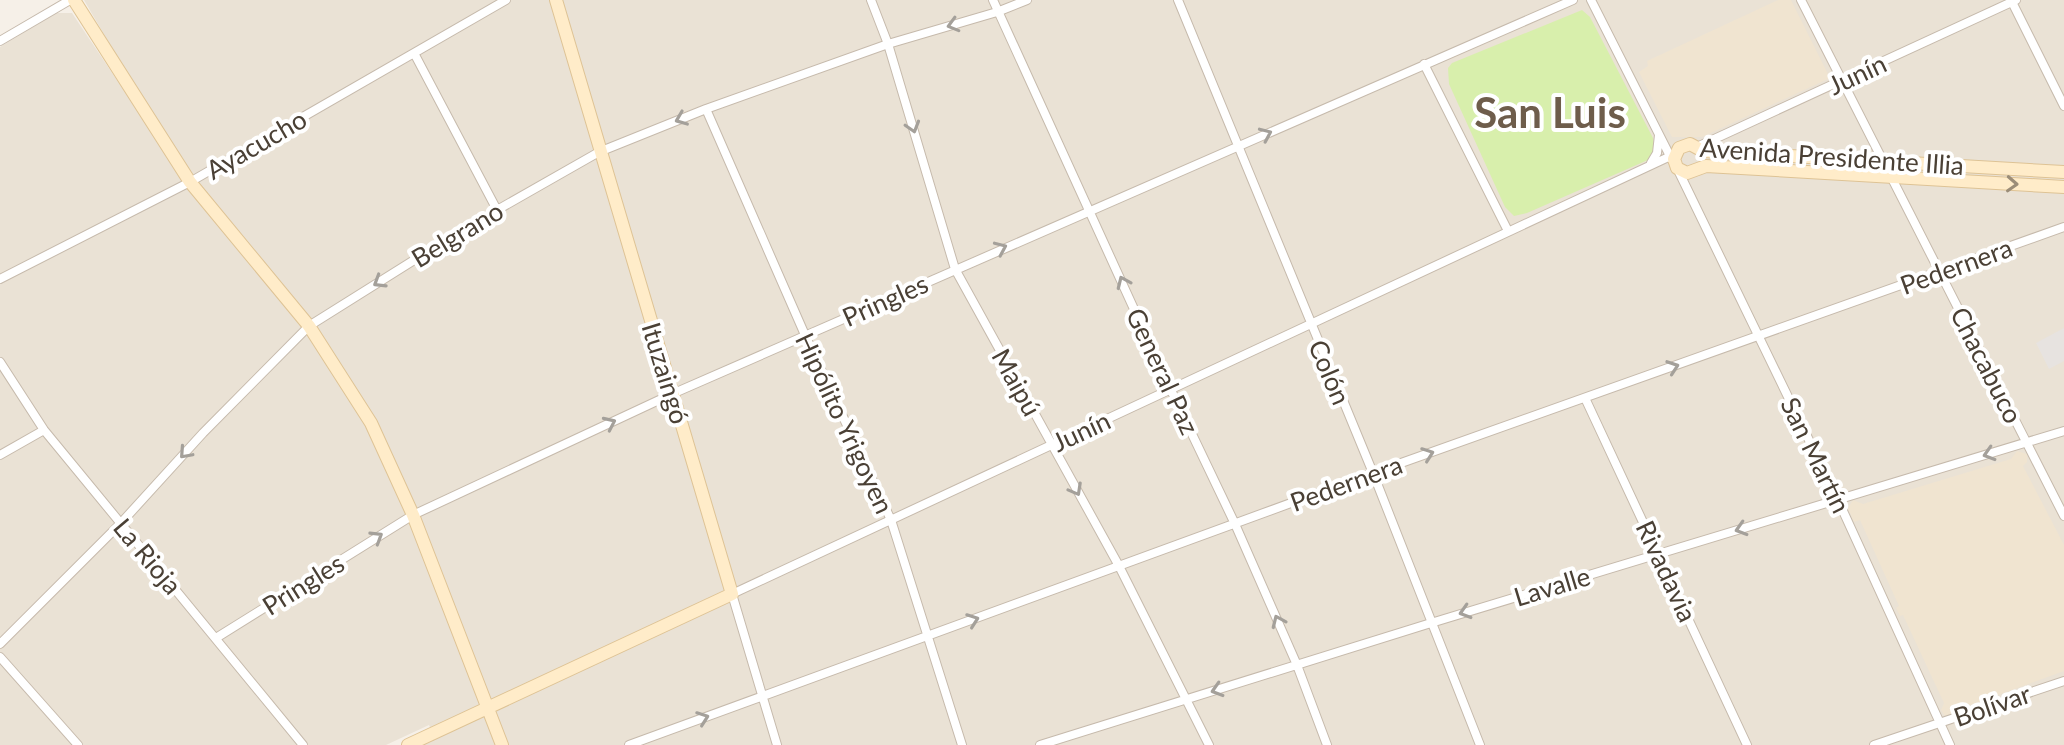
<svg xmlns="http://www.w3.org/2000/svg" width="2064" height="745" viewBox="0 0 2064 745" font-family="Lato,sans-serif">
	<rect width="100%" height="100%" fill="#f6f0e8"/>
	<path fill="#eae2d5" d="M 84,0 L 2064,0 L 2064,745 L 420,745 L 435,738 L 429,725 L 386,745 L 0,745 L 0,47 L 56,13 L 72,13 L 199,203 L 190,182 Z"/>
	<path fill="#f0e4d0" d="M 1778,0 L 1791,0 L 1830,78 L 1702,137 L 1672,137 L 1639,72 L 1648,66 L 1647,61 Z
		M 2017,451 L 2027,454 L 2027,462 L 2023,466 L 2064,545 L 2064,671 L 1957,710 L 1950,717 L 1945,716 L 1941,710 L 1944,703 L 1903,615 L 1900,616 L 1896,608 L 1899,606 L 1860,520 L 1854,522 L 1848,508 L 1853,500 L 1863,504 L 2011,459 Z"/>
	<path fill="#d8efac" d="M 1582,10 L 1590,17 L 1653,138 L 1655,148 L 1648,160 L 1527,213 L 1514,216 L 1505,207 L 1449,84 L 1448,68 L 1452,63 Z"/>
	<path fill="#e7e3e0" d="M 2064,328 L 2064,361 L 2049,369 L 2036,343 Z"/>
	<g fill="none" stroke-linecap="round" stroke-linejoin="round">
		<g stroke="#c6baac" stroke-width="10">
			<path id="street" d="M 871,0 L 888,44 L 955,269 L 1119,566 L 1209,745
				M 993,0 L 1170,388 L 1235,524 L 1297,665 L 1327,745
				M 1178,0 L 1373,473 L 1480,745
				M 1591,0 L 1672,160
				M 1801,0 L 2064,516
				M 2011,0 L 2064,106
				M 0,41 L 70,0
				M 414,53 L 497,210
				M 1424,64 L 1508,231
				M 706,109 L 805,335 L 891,520 L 962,745
				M 1697,147 L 2016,0
				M 1651,163 L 1657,153 L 1659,135
				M 1677,168 L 1838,500 L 1950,745
				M 0,279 L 190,182 L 506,0
				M 0,362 L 44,430 L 303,745
				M 1585,398 L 1747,745
				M 0,455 L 44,430
				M 216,638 L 413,515 L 672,394 L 1573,0
				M 0,644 L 121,523 L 203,433 L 309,326 L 462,230 L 599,152 L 706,109 L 888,44 L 997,12 L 1027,0
				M 0,657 L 78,745
				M 629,745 L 1373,473 L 2064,227
				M 777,745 L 732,594 L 1675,154
				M 1040,745 L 1431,623 L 2064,431
				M 1874,745 L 2064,681"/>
		</g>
		<g stroke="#dec395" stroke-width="14">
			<path id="secondary" d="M 74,0 L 190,182 L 309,326 L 371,423 L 413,515 L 502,745
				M 2064,172 L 1703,151 L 1690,144 L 1679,148 L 1674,159 L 1677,168 L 1687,173 L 1706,166 L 2064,187
				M 408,745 L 732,594 L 556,0"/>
		</g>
		<use href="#street" stroke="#fff" stroke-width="8"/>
		<use href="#secondary" stroke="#ffecc9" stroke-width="12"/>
	</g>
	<defs><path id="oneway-chevron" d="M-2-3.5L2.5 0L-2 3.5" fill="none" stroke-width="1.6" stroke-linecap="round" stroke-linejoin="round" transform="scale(2)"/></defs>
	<g stroke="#a4a09a">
		<use href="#oneway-chevron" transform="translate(953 25) rotate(164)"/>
		<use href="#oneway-chevron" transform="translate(681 119) rotate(158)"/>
		<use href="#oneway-chevron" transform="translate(913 127) rotate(73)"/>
		<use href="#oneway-chevron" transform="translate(1266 134) rotate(-24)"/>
		<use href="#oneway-chevron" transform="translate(1001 248) rotate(-24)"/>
		<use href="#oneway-chevron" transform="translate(379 282) rotate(148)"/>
		<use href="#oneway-chevron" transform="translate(1123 282) rotate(-114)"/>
		<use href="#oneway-chevron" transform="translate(1673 367) rotate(-19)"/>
		<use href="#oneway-chevron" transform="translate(610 423) rotate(-25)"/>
		<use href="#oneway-chevron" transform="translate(185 453) rotate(132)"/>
		<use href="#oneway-chevron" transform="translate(1428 454) rotate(-20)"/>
		<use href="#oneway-chevron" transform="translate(1989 454) rotate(163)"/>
		<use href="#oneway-chevron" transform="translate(1076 490) rotate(61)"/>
		<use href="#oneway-chevron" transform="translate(1741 529) rotate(163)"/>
		<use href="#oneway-chevron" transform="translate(377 537) rotate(-32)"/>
		<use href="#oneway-chevron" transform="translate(1465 612) rotate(163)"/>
		<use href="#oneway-chevron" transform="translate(973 620) rotate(-20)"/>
		<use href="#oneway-chevron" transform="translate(1278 621) rotate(-114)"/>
		<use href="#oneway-chevron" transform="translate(1217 690) rotate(163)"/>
		<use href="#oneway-chevron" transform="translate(703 718) rotate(-20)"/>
	</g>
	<use stroke="#9b8d78" href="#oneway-chevron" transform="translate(2012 184) rotate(3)"/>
	<g text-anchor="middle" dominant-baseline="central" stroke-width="8" stroke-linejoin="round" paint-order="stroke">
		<g font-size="26" fill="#4a4035" stroke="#fff">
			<text transform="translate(1857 74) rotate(-25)">Junín</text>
			<text transform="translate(256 144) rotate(-30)">Ayacucho</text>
			<text transform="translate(1832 156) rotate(4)">Avenida Presidente Illia</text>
			<text transform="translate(457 234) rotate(-31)">Belgrano</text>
			<text transform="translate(1956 266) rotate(-20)">Pedernera</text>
			<text transform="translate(885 300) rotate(-24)">Pringles</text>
			<text transform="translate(1987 365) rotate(63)">Chacabuco</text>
			<text transform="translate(1163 371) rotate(65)">General Paz</text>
			<text transform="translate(1330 372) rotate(67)">Colón</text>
			<text transform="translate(666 373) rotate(73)">Ituzaingó</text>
			<text transform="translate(1017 382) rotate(61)">Maipú</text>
			<text transform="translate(845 423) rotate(65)">Hipólito Yrigoyen</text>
			<text transform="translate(1081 431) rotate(-25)">Junín</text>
			<text transform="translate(1816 455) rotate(64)">San Martín</text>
			<text transform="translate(1346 483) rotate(-20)">Pedernera</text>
			<text transform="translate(148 556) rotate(50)">La Rioja</text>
			<text transform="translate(1667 571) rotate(65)">Rivadavia</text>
			<text transform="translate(303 584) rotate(-32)">Pringles</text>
			<text transform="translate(1552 586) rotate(-17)">Lavalle</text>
			<text transform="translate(1992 705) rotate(-19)">Bolívar</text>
		</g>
		<g font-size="42" font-weight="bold" fill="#6e5d4b" stroke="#fff">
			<text x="1550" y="112">San Luis</text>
		</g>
	</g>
</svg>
